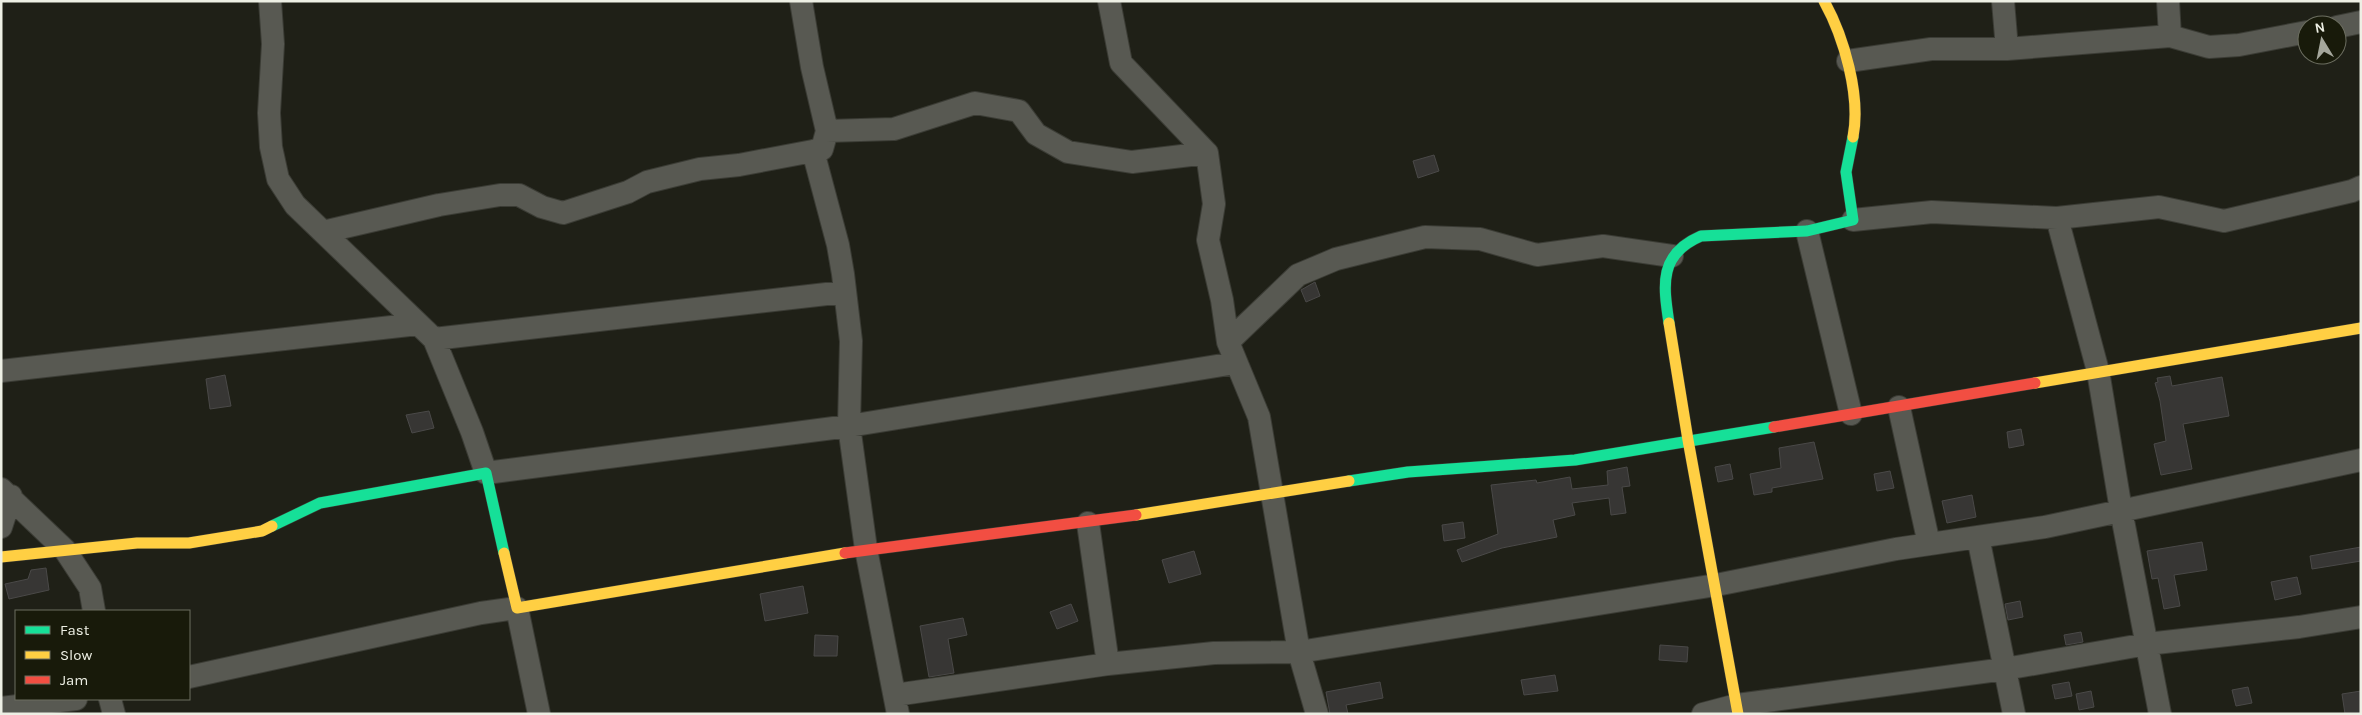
<svg xmlns="http://www.w3.org/2000/svg" width="2362" height="715" viewBox="0 0 2362 715" font-family="Karla,sans-serif">
	<rect width="100%" height="100%" fill="#1f2017"/>
	<path fill="#373634" stroke="#4a4948" d="M 1434,155 L 1439,171 L 1418,178 L 1413,161 Z
		M 1315,282 L 1320,296 L 1306,302 L 1301,290 Z
		M 225,375 L 231,406 L 210,409 L 206,379 Z
		M 2170,376 L 2172,386 L 2222,377 L 2229,416 L 2183,424 L 2192,469 L 2161,475 L 2154,444 L 2166,441 L 2160,401 L 2155,383 L 2158,382 L 2157,378 Z
		M 429,411 L 434,428 L 412,433 L 406,415 Z
		M 2021,429 L 2024,445 L 2009,448 L 2007,432 Z
		M 1814,442 L 1823,479 L 1772,488 L 1772,492 L 1754,495 L 1750,474 L 1781,468 L 1779,448 Z
		M 1730,464 L 1733,479 L 1718,482 L 1715,467 Z
		M 1627,467 L 1630,486 L 1622,487 L 1626,513 L 1611,515 L 1609,498 L 1572,503 L 1575,515 L 1553,520 L 1557,537 L 1502,548 L 1462,562 L 1457,550 L 1498,534 L 1491,485 L 1536,480 L 1537,483 L 1570,477 L 1572,489 L 1608,485 L 1607,471 Z
		M 1890,471 L 1894,488 L 1877,491 L 1874,474 Z
		M 1972,495 L 1976,517 L 1947,523 L 1942,501 Z
		M 1463,522 L 1465,538 L 1444,541 L 1442,525 Z
		M 2202,542 L 2207,570 L 2174,575 L 2180,606 L 2164,609 L 2158,578 L 2152,579 L 2147,551 Z
		M 2361,547 L 2361,561 L 2312,569 L 2310,556 Z
		M 1194,551 L 1201,574 L 1169,583 L 1162,560 Z
		M 46,568 L 49,590 L 9,599 L 5,584 L 28,579 L 31,570 Z
		M 2297,577 L 2301,594 L 2275,600 L 2271,582 Z
		M 803,586 L 808,613 L 765,621 L 760,594 Z
		M 2020,601 L 2023,617 L 2008,620 L 2005,604 Z
		M 1071,604 L 1078,621 L 1057,629 L 1050,612 Z
		M 963,618 L 967,635 L 948,639 L 954,673 L 929,677 L 920,626 Z
		M 2081,632 L 2083,642 L 2066,645 L 2064,635 Z
		M 815,635 L 838,636 L 837,656 L 814,656 Z
		M 1660,645 L 1688,647 L 1687,662 L 1659,660 Z
		M 1555,675 L 1558,691 L 1524,695 L 1521,680 Z
		M 1380,682 L 1383,698 L 1346,705 L 1348,714 L 1330,714 L 1326,692 Z
		M 2069,682 L 2072,696 L 2055,699 L 2052,685 Z
		M 2248,687 L 2252,703 L 2236,706 L 2232,690 Z
		M 2091,691 L 2094,707 L 2079,710 L 2076,694 Z
		M 2361,691 L 2361,714 L 2345,714 L 2342,694 Z"/>
	<g fill="none" stroke-linecap="round" stroke-linejoin="round">
		<g stroke="#3b3c35" stroke-width="24">
			<path id="street" d="M 270,1 L 273,44 L 269,113 L 271,147 L 278,179 L 295,205 L 434,339 L 472,432 L 486,473 L 849,426 L 1235,363
				M 801,1 L 812,67 L 827,131 L 822,149 L 813,151 L 838,245 L 843,274 L 851,341 L 849,426 L 866,549 L 898,714
				M 1109,1 L 1121,63 L 1207,153 L 1214,204 L 1208,240 L 1222,300 L 1228,342 L 1259,417 L 1299,652 L 1317,714
				M 2003,1 L 2007,49
				M 2168,1 L 2170,36 L 2209,47 L 2239,45 L 2307,32
				M 2337,27 L 2361,22
				M 1848,61 L 1931,49 L 2007,49 L 2170,36
				M 827,131 L 894,129 L 975,103 L 1019,111 L 1036,134 L 1068,152 L 1132,162 L 1207,153
				M 2057,218 L 2098,371 L 2121,510 L 2160,714
				M 1853,220 L 1932,212 L 2057,218 L 2159,207 L 2224,221 L 2352,191 L 2361,187
				M 1807,231 L 1851,414
				M 323,232 L 439,205 L 500,195 L 519,195 L 542,207 L 563,213 L 628,192 L 647,182 L 700,169 L 739,165 L 813,151
				M 434,339 L 844,292
				M 1228,342 L 1298,275 L 1336,259 L 1425,237 L 1480,239 L 1537,255 L 1603,246 L 1672,256
				M 1,371 L 418,324
				M 1899,407 L 1929,544
				M 1,489 L 65,550 L 90,588 L 94,611
				M 1088,523 L 1108,664
				M 1,527 L 11,496
				M 1978,537 L 2014,714
				M 189,677 L 481,613 L 517,608 L 539,714
				M 895,695 L 1108,664 L 1214,653 L 1299,652 L 1716,585 L 1896,549 L 2045,527 L 2361,460
				M 110,699 L 114,714
				M 1,708 L 76,699
				M 1703,714 L 1737,705 L 2005,669 L 2147,644 L 2299,627 L 2361,617"/>
		</g>
		<g stroke="#3b3c35" stroke-width="12">
			<path id="fast" d="M 1669,323 C 1663,284 1659,254 1701,236 L 1807,231 L 1853,220 L 1846,172 L 1853,137
				M 1349,481 L 1408,472 L 1575,460 L 1774,427
				M 272,526 L 320,503 L 486,473 L 504,553"/>
		</g>
		<g stroke="#3b3c35" stroke-width="12">
			<path id="slow" d="M 1824,1 C 1844,37 1861,96 1853,137
				M 1669,323 L 1688,440 L 1738,714
				M 2035,383 L 2361,328
				M 1136,515 L 1349,481
				M 504,553 L 517,608 L 845,553
				M 1,557 L 137,543 L 189,543 L 262,531 L 272,526"/>
		</g>
		<g stroke="#3b3c35" stroke-width="12">
			<path id="jam" d="M 1774,427 L 2035,383
				M 845,553 L 1136,515"/>
		</g>
		<use href="#street" stroke="#585952" stroke-width="22"/>
		<use href="#fast" stroke="#16e098" stroke-width="11"/>
		<use href="#slow" stroke="#ffcf43" stroke-width="11"/>
		<use href="#jam" stroke="#f24e42" stroke-width="11"/>
	</g>
	<rect width="2362" height="715" fill="none" stroke="#edefe4" stroke-width="5"/>
	<rect x="15" y="610" width="175" height="90" fill="#181a0a" stroke="#6d6f61"/>
	<rect x="25" y="626" width="25" height="8" fill="#16e098" stroke="#6d6f61"/>
	<text x="60" y="635" font-size="15" fill="#edefe4">Fast</text>
	<rect x="25" y="651" width="25" height="8" fill="#ffcf43" stroke="#6d6f61"/>
	<text x="60" y="660" font-size="15" fill="#edefe4">Slow</text>
	<rect x="25" y="676" width="25" height="8" fill="#f24e42" stroke="#6d6f61"/>
	<text x="60" y="685" font-size="15" fill="#edefe4">Jam</text>
	<g transform="translate(2322 40) rotate(350)"><circle r="24" fill="#181a0a" stroke="#6d6f61"/>
	<path d="M0-4L9 19L0 12L-9 19Z" fill="#a5a79c"/>
	<text y="-8" font-size="14" font-weight="bold" text-anchor="middle" fill="#edefe4">N</text>
	</g>
</svg>
